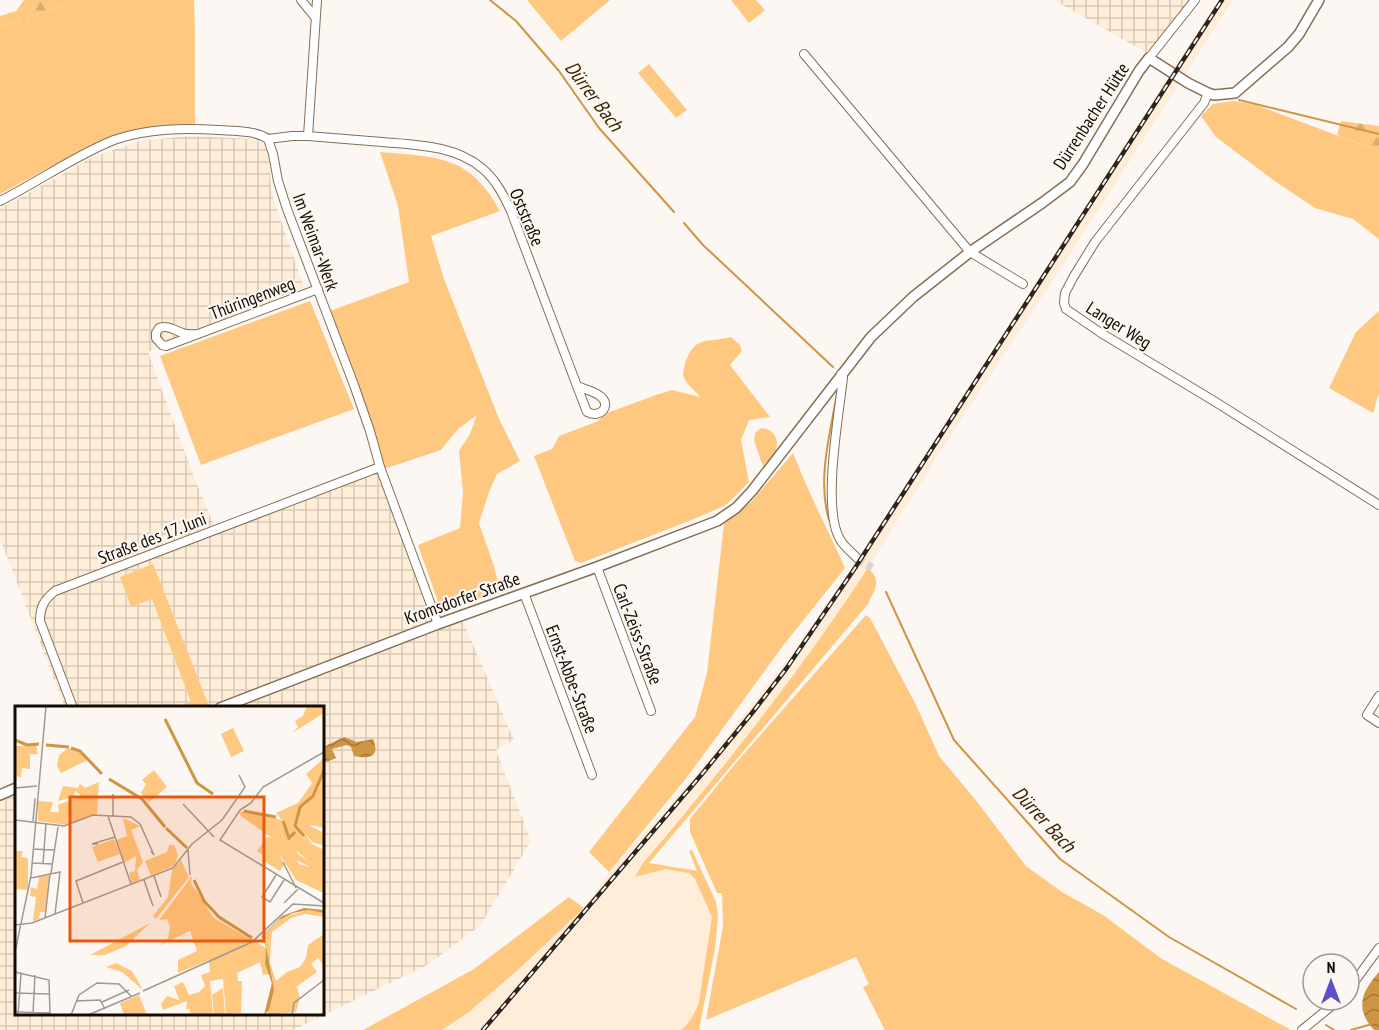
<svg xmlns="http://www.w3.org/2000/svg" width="1379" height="1030" viewBox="0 0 1379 1030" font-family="'PT Sans Narrow',sans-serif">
	<defs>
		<pattern id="industrial-grid" width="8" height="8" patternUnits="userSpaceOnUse" patternTransform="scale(1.5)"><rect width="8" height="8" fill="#feedd8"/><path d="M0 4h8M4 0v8" fill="none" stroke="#d9cab8"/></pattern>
		<pattern id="forest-firs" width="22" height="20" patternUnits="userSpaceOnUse" patternTransform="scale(1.5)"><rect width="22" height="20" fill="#ffc881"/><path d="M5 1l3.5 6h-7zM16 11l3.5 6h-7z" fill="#daab6e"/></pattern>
		<pattern id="water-waves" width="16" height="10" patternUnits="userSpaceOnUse" patternTransform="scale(1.5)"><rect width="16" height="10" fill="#ce9544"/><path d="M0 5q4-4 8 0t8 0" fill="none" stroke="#a67837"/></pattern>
	</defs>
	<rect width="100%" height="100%" fill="#fcf7f2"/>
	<path fill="#feedd8" d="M 1218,0 L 1233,0 L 1061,268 L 954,430 L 854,590 L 798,670 L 745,740 L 643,862 L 697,871 L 716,918 L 695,1030 L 442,1030 L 469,1012 L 520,968 L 584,908 L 609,872 L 697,774 L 794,651 L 856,562 Z"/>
	<path fill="url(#industrial-grid)" d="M 1054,0 L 1198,0 L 1154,57 Z
		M 190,136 L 255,139 L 267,148 L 272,195 L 304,287 L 148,352 L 194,477 L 216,530 L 380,467 L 438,624 L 463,621 L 514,740 L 496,750 L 531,841 L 480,926 L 427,965 L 293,1030 L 0,1030 L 0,801 L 16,795 L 16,1014 L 322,1014 L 322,708 L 65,707 L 0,539 L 0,208 L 16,200 L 93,157 L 139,141 Z"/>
	<path fill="#ffc881" d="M 77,0 L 194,0 L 195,31 L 195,124 C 121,122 63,161 0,194 L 0,27 Z
		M 527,0 L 610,0 L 561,41 Z
		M 731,0 L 756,0 L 765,10 L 749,23 Z
		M 649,64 L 687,110 L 676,118 L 638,73 Z
		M 1233,101 L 1256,105 L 1379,151 L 1379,239 L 1353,219 L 1315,208 L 1276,182 L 1216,137 L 1201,116 L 1213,104 Z
		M 380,152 C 437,157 470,155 500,211 L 431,236 L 444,279 L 499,419 L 520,461 L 497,474 L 489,492 L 479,523 L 494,566 L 500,591 L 442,613 L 418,545 L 460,528 L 463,492 L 459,451 L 470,434 L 477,415 L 458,429 L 441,450 L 384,469 L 330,311 L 409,282 L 398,206 Z
		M 310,301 L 354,409 L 201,465 L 160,356 Z
		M 1379,311 L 1379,393 L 1373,413 L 1329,388 L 1356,332 Z
		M 731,337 L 740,345 L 742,351 L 730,365 L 770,417 L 749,420 L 741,440 L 749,482 L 726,505 L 694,519 L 581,563 L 575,561 L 534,456 L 552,449 L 559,436 L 596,422 L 607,413 L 659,394 L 672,390 L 700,397 C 696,391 687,385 684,378 C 682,374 684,368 685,364 C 694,335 707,343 731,337 Z
		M 761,428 C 772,428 780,438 776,450 C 774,455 767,461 763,466 L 754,441 L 755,433 Z
		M 793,453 C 808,492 828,530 845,568 L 782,647 L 688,776 L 609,872 L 589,852 L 695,717 L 707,673 L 724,524 L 752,501 Z
		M 872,562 L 873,565 L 870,570 C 882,582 874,590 868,604 L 649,863 L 697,871 L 689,851 L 692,850 L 716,902 L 718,916 L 715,949 L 699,1030 L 681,1030 C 690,1023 695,1013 699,1002 L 712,917 L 695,879 L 689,873 L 665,869 L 635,877 L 643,863 C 725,767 803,668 872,562 Z
		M 153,564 L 209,706 L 205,707 L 179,707 L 191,702 L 152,599 L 131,607 L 120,577 Z
		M 866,615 L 870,618 L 916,705 L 939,756 L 974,798 L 1026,866 L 1062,892 L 1103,915 L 1162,959 L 1291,1030 L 885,1030 L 863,987 L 869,984 L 856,957 L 706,1020 L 723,926 L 722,893 L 717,893 L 690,832 L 690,819 L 735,764 Z
		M 569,897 L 584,908 L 520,968 L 469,1012 L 442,1030 L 363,1030 L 474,969 Z"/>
	<path fill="url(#forest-firs)" d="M 24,0 L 77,0 L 0,27 L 0,16 L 16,11 Z
		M 1341,121 L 1379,126 L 1379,151 L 1337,135 Z"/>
	<path fill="url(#water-waves)" d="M 344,737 L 357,742 L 373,739 C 381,758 368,759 354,756 L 351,747 L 347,745 L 332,749 L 336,758 L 323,763 L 323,747 Z
		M 1379,972 L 1379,1030 L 1374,1030 C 1371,1026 1367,1022 1365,1017 C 1357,999 1368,985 1379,972 Z"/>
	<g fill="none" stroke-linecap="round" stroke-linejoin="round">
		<path stroke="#ce9544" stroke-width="2" d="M 490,0 L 516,21 L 559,71 L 599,128 L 674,212
			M 1239,100 L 1379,134
			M 684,223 L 703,245 L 833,367
			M 829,520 C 817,480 830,434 837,394
			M 886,592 L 954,740 L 1060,859 L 1169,937 L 1296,1009
			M 1326,1025 L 1334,1030
			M 1351,1030 L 1372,1024"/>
		<path stroke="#d9d4ce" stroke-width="8" stroke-dasharray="8 4" stroke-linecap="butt" d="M 857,558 L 872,568"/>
		<g stroke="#836f55" stroke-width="10">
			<path id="minor" d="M 301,0 L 315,17
				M 804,54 L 970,252 L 1023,284
				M 1149,58 L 1195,0
				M 1208,93 L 1204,103 L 1095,242 L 1074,276 L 1065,293 L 1064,303 L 1066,309 L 1101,333 L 1214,401 L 1379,505
				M 308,136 L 317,0
				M 268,139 L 292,136 L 308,136 C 332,138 357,140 382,142 C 416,145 455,145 483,169 C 496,180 504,196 511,211 L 577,386 L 587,412 C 601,419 612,405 600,396 C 594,391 584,389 577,386
				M 0,201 C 38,182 74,156 114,140 C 148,128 184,128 219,130 C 235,131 254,130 268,139 L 273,154 L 278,181 L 287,209 L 354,385 L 370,431 L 380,467 L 438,624
				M 198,334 C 193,334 187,335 183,333 C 173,330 169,325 159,328 L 156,333 L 156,338 L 162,345 L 166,346 L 318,289
				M 841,374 L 843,378 C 839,414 821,512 841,541 C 845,547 852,553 857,558
				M 597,567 L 651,711
				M 524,593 L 592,775
				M 1379,696 L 1367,715 L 1379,723
				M 73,708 L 40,621 C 40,607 44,600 55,591 L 380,467
				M 1349,989 L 1379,948
				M 1302,1030 L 1339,1000"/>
		</g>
		<g stroke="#836f55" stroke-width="12">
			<path id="tertiary" d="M 220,708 L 438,624 L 597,567 L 717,521 L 736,508 L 752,491 L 871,337 L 913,297 L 970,252 L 1042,203 L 1070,182 L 1083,164 L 1139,71 L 1149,58 L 1188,83 L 1208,93 L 1214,95 L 1235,93 L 1288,47 L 1299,34 L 1319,0
				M 0,795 L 16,788"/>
		</g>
		<use href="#minor" stroke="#fff" stroke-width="8"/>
		<use href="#tertiary" stroke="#fff" stroke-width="9"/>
		<g stroke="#2c241d" stroke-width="4.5">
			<path id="rail" d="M 483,1030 L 702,774 L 752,713 L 786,669 L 855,568 L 1222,0"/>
		</g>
		<use href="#rail" stroke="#fcf7f2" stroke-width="2" stroke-dasharray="7" stroke-linecap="butt"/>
	</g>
	<g text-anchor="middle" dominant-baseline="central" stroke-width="4.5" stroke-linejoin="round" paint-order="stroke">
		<g font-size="18" fill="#140c04" stroke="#fcf7f2">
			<text transform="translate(1091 116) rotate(-57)">Dürrenbacher Hütte</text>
			<text transform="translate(527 217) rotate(67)">Oststraße</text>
			<text transform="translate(316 242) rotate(70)">Im Weimar-Werk</text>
			<text transform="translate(252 298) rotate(-21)">Thüringenweg</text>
			<text transform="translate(1119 325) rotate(32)">Langer Weg</text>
			<text transform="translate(152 538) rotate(-21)">Straße des 17. Juni</text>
			<text transform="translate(462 598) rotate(-20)">Kromsdorfer Straße</text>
			<text transform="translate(638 634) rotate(69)">Carl-Zeiss-Straße</text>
			<text transform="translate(572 679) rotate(69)">Ernst-Abbe-Straße</text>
		</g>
		<g font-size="20" font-style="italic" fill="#3d2602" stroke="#fcf7f2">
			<text transform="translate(594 96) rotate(53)">Dürrer Bach</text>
			<text transform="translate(1044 819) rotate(47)">Dürrer Bach</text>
		</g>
	</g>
	<g transform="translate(15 706)">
		<rect width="309" height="309" fill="#fcf7f2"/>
		<path d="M 292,0 L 308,0 L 309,7 L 277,27 L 283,21 L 280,15 L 288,10 ZM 218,22 L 229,45 L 216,51 L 206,28 ZM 21,39 L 23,48 L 0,49 L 0,40 ZM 53,42 L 65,45 L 73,54 L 46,67 L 42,60 L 44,49 ZM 309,52 L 309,61 L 299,79 L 291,68 ZM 139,64 L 152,81 L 134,96 L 126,87 L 131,78 L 127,74 ZM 309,75 L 309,113 L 300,113 L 286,126 L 283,119 L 289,101 ZM 84,76 L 82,108 L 52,119 L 23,115 L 23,95 L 38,96 L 35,106 L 44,106 L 43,99 L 66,90 L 61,85 L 57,91 L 43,95 L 48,80 L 63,82 L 65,78 L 70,82 ZM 228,105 L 267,114 L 270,118 L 265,124 L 268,132 L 284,158 L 295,161 L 296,158 L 281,144 L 274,125 L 276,119 L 294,137 L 309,144 L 309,187 L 281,174 L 265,149 L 269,159 L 265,165 L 247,154 L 250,144 L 248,149 L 242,145 L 252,131 L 257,132 L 226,110 L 224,107 ZM 108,112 L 125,120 L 116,124 L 128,156 L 122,164 L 125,174 L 117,177 L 114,167 L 120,165 L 121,150 L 109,157 L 101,134 L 112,130 ZM 293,119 L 309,127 L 309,139 L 293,128 L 290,123 ZM 99,133 L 105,148 L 83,156 L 77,141 ZM 154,139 L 159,139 L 163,149 L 160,159 L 136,170 L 130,155 L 152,146 ZM 0,145 L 8,145 L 6,151 L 13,152 L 13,184 L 0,183 ZM 166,154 L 174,171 L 141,213 L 138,210 L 153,191 L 157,164 ZM 35,169 L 30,206 L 25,206 L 24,213 L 18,215 L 21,191 L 15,190 L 16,181 L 22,183 L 24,171 ZM 177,170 L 176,177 L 199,212 L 251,242 L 250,258 L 254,268 L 248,269 L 245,256 L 222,267 L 223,275 L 227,275 L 226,307 L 211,308 L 208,273 L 195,275 L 198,309 L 175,309 L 175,303 L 171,303 L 172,295 L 148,304 L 146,298 L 152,290 L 164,294 L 159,280 L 168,276 L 174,289 L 184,286 L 190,280 L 186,269 L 195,266 L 194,254 L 163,267 L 163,254 L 182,245 L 175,225 L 143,240 L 153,233 L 155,221 L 152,213 L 144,214 ZM 135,217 L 111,240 L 90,249 L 75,249 ZM 309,228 L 309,260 L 303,252 L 296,258 L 302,266 L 281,281 L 272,266 L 285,261 L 291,252 L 293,239 ZM 208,282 L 210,309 L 199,309 L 197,289 ZM 124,289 L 132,309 L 109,309 L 105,297 Z" fill="#ffc881"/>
		<path d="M 309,61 L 309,75 L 291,95 L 283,119 L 286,125 L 292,113 L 309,113 L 309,122 L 297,119 L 290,123 L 309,140 L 297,136 L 288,125 L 297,138 L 309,144 L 300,141 L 294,137 L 278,120 L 274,125 L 283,148 L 297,158 L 295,161 L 276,151 L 265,124 L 270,118 L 261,107 L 283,97 ZM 294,204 L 309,207 L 309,211 L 290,208 L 276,212 L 257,226 L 256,233 L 255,257 L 261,275 L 272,266 L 283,271 L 280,277 L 285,291 L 281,306 L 252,309 L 258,288 L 249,229 L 268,211 ZM 101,257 L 117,265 L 128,284 L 107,266 L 91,261 Z" fill="#ffc881"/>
		<path d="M 15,48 L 15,63 L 7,62 L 6,71 L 0,70 L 0,49 Z" fill="#ffc881"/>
		<path d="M 289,202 L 309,204 L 309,207 L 294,204 L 278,207 L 264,214 L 249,229 L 259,284 L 254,304 L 249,309 L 257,277 L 250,258 L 251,241 L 247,230 L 267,210 Z" fill="#ce9544"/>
		<path fill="none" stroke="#ce9544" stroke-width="3" d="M 150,13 L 182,77 L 198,88M 0,34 L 12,39 L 24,38M 31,39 L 54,41M 56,42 L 65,45 L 87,68M 94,73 L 127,93 L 150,121M 229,105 L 261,111M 268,115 L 274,132 L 280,126M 151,122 L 172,142M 289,130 L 280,120 L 285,101 L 298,90 L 309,64M 179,174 L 189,195 L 204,211 L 237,232"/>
		<path fill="none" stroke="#9f9993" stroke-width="1.5" d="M 0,82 L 22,80M 168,98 L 199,131M 225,104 L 205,134 L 309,197M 225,104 L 236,97 L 248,81 L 309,46M 93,110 L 116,178M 98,110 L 98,88 L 99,93M 0,114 L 49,120 L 78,109 L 116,111 L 125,118 L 139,149 L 136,145M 18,115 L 20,92M 83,138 L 77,138 L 100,131M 18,143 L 39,144M 173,144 L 175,169M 268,156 L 281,182M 17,157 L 38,158M 28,158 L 31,117M 36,167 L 43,121M 261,169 L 247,191 L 255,196 L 269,174M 139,170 L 146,191M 16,172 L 45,166 L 40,208M 129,174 L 138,200M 68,197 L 61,175 L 108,156M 269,197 L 283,183M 30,212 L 35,168M 0,219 L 17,217 L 158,162 L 177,138 L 207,114 L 230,81 L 224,69M 0,246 L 16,170 L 31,0M 0,266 L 34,274 L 35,309M 128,285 L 237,236 L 278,198 L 309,200M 0,287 L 34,288M 61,295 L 85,294 L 90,303M 87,296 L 114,284M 0,306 L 35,307M 18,307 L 20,269M 3,309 L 6,267M 56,309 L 64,289 L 82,277 L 104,278 L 117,291M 73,309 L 125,287M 277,309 L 279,297 L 309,274"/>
		<path fill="#e8590c" fill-opacity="0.15" stroke="#e8590c" stroke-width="3" d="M 55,91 L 249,91 L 249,235 L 55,235 Z"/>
		<rect width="309" height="309" fill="none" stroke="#140c04" stroke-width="3"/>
	</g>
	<g transform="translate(1331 982)"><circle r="28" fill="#fcf7f2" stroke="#9f9993" stroke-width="1.5"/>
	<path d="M0-4.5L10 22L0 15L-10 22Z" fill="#5c4fc7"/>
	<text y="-9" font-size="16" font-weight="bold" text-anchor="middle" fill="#140c04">N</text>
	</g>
</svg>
